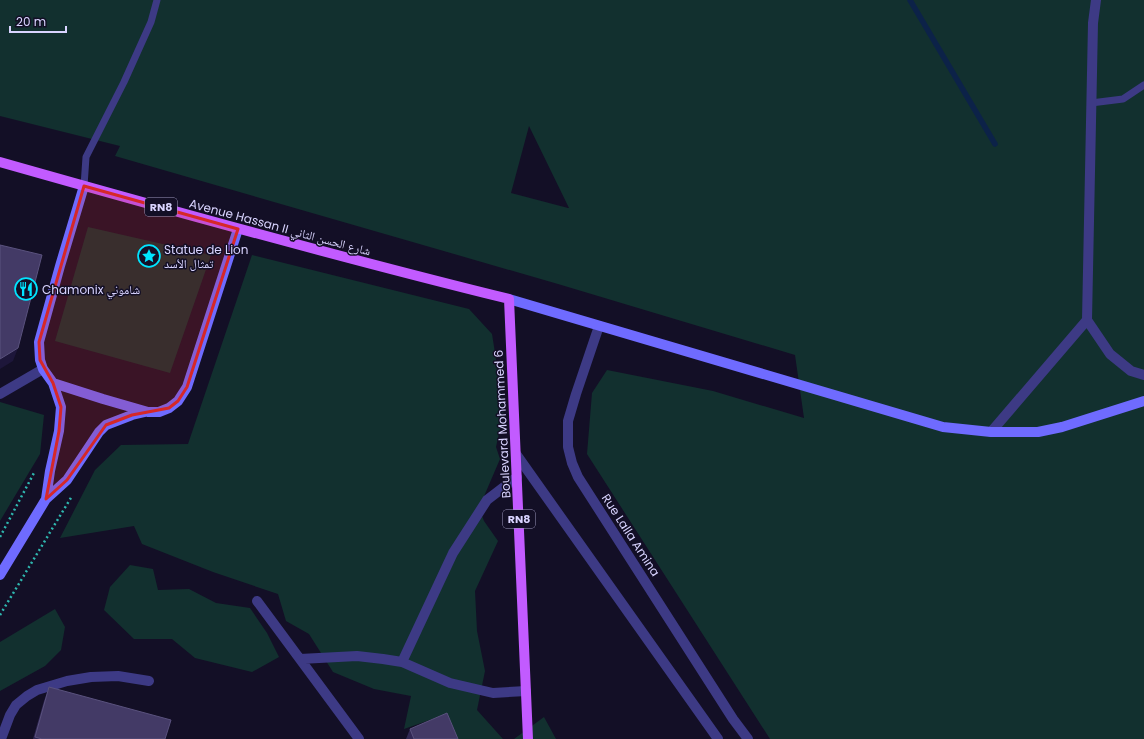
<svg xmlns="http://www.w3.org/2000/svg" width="1144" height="739" viewBox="0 0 1144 739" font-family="Poppins,'Noto Naskh Arabic',sans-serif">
	<rect width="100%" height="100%" fill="#130f26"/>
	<path fill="#12302f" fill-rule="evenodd" d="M 0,0 L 1144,0 L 1144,739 L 770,739 L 587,454 L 592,393 L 607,370 L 713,391 L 804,418 L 795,355 L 558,284 L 115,156 L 120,146 L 0,116 ZM 529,126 L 569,208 L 568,208 L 511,193 Z
		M 88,227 L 211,255 L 170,373 L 55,341 Z
		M 252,255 L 469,309 L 492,334 L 504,410 L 496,447 L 500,459 L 479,508 L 484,521 L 498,541 L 475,591 L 477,631 L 485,671 L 477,710 L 503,739 L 458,739 L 447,714 L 404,729 L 411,696 L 374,689 L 333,672 L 309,634 L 286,621 L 278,594 L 213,572 L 142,544 L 134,526 L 60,538 L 95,470 L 121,445 L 188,444 Z
		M 0,402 L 44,415 L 40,454 L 0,521 Z
		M 130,565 L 153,569 L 158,590 L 189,589 L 216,603 L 250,608 L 267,633 L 279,657 L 252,672 L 195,658 L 172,639 L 134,639 L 104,610 L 110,587 Z
		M 55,609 L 65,627 L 61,650 L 45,666 L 0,691 L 0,642 Z
		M 544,717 L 556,739 L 514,739 Z"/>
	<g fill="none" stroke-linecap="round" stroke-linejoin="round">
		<path stroke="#0c2248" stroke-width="5.5" d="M 910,0 L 995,144"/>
		<path stroke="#2fb8b0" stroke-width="2.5" stroke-dasharray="2 3" stroke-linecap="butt" d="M 0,537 L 35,471
			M 0,615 L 72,496"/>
		<path stroke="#3d3a85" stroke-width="7" d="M 1091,103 L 1123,99 L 1144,85
			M 84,186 L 86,157 L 124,82 L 151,22 L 157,0"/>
		<path stroke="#3d3a85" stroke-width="10" d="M 1096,0 L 1093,23 L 1087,320 L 1110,354 L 1131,371 L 1144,375
			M 599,326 L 576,394 L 568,421 L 568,447 L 572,463 L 578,477 L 733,719 L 748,739
			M 0,394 L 43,369
			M 991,432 L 1087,320
			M 516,454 L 718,739
			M 257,601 L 359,739
			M 300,659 L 357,656 L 383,659 L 402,662 L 450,683 L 493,693 L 526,691
			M 402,662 L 453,553 L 487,500 L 517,477
			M 1,739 L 10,715 L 16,705 L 27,696 L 37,690 L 67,681 L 91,677 L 118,676 L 149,681"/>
		<path stroke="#6f6bff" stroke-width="10" d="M 509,299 L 943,427 L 991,432 L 1038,432 L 1062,427 L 1144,401
			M 53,383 L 103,399 L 148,412 L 159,412 L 169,408 L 178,401 L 187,387 L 238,229
			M 46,499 L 50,471 L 59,431 L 61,407 L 53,383 L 43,369 L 40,360 L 39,342 L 60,266 L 84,186
			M 0,575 L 46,499 L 67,480 L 99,432 L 106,425 L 132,415 L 145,412"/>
		<path stroke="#c25bff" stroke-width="10" d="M 0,162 C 169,210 338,257 509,299 L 528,739"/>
	</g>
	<path fill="#312854" d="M 49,687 L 165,739 L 33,739 L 44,701 Z
		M 410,729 L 458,739 L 406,739 Z"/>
	<path fill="#1d163a" d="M 18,348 L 13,361 L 0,369 L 0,359 Z"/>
	<path fill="#433a66" stroke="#5a527e" d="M 0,245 L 42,255 L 18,348 L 0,359 Z
		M 49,687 L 171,720 L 165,739 L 42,739 L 35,737 Z
		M 447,713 L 458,739 L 414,739 L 410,729 Z"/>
	<path fill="#d62828" fill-opacity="0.2" stroke="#d62828" stroke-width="3" stroke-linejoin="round" d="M 84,186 L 238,229 L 187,387 L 178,401 L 169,408 L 132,415 L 106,425 L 67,480 L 46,499 L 59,431 L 61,407 L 53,383 L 40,360 L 39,342 Z"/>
	<defs>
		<g id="sight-ring" transform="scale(1.15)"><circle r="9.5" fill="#130f26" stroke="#00e5ff" stroke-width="1.5"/><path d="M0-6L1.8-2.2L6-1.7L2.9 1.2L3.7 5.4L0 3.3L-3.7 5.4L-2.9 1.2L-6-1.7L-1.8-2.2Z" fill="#00e5ff"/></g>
		<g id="restaurant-ring" transform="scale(1.15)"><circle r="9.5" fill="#130f26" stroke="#00e5ff" stroke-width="1.5"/><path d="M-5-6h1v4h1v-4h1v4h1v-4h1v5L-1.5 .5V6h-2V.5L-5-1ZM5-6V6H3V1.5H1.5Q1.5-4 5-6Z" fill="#00e5ff"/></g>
	</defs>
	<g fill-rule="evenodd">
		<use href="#sight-ring" x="149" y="256"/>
		<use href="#restaurant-ring" x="26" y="289"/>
	</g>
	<g text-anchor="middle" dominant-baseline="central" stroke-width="3" stroke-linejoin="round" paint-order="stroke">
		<g fill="#130f26" stroke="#9e99be" stroke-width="1">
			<rect x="145" y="198" width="32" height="18" rx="3"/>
			<rect x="503" y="510" width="32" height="18" rx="3"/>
		</g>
		<g font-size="11" font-weight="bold" fill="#d9d4ff">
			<text x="161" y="207">RN8</text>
			<text x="519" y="519">RN8</text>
		</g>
		<g font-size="12" fill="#d9d4ff" stroke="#130f26">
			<text transform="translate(280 227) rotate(15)">Avenue Hassan II شارع الحسن الثاني</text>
			<text transform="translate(502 424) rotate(-93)">Boulevard Mohammed 6</text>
			<text transform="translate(631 535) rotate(57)">Rue Lalla Amina</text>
		</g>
		<g font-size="12" fill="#d9d4ff" stroke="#130f26" text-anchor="start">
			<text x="164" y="249">Statue de Lion<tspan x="164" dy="14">تمثال الأسد</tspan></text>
			<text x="42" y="289">Chamonix شاموني</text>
		</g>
	</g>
	<path d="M10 26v6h56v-6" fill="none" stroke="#d9d4ff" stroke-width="2"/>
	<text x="16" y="26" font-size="12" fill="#d9d4ff" stroke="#130f26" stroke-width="3" paint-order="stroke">20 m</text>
</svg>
